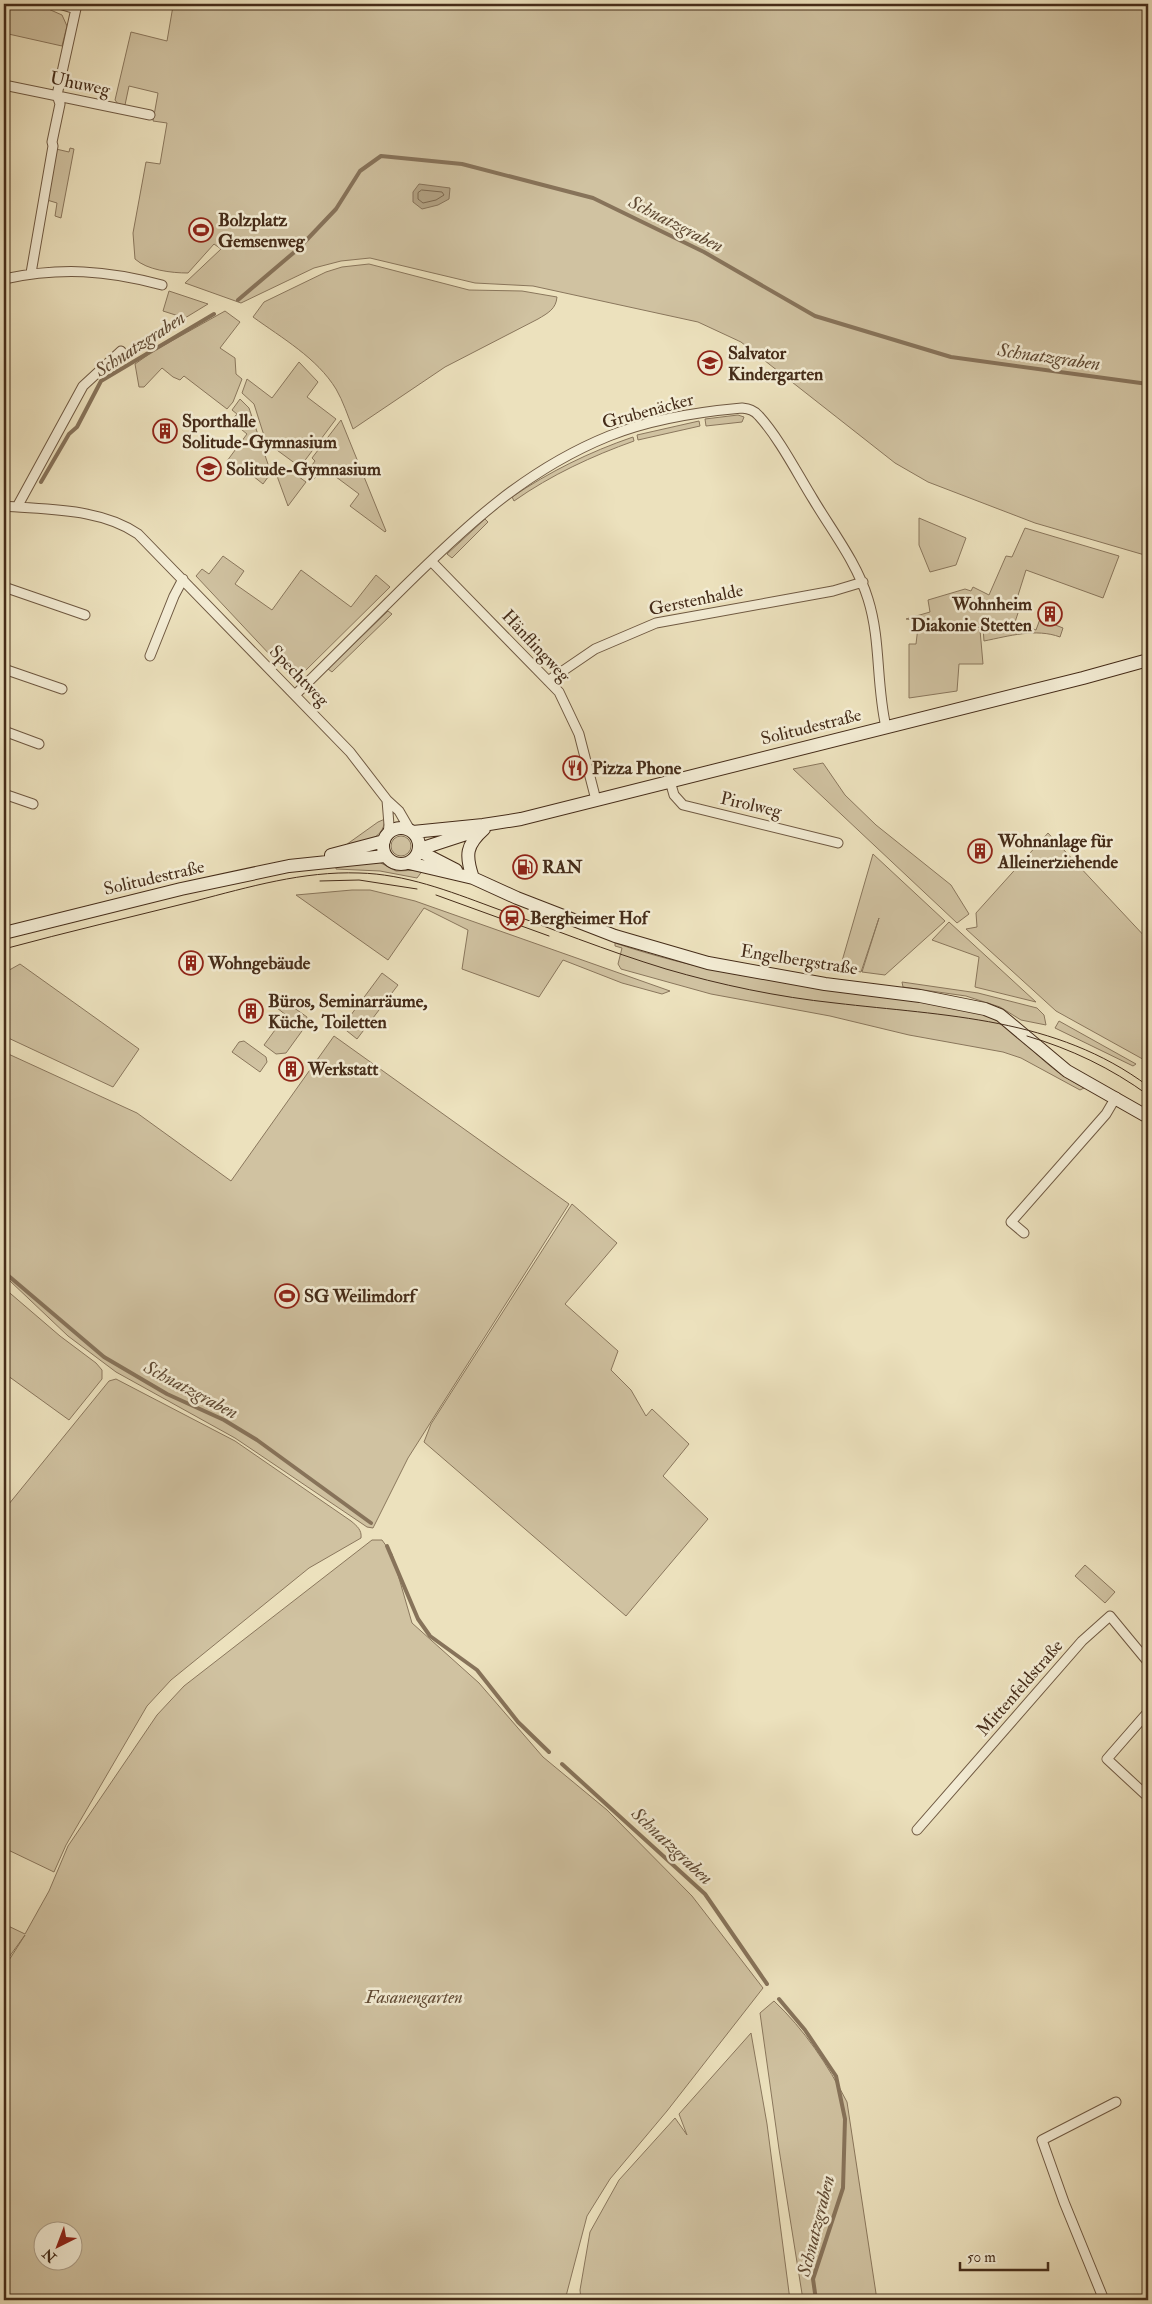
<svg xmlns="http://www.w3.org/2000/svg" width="1152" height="2304" viewBox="0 0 1152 2304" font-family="'IM FELL Double Pica',serif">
	<rect width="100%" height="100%" fill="#ece1bd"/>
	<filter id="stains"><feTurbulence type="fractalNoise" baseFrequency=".004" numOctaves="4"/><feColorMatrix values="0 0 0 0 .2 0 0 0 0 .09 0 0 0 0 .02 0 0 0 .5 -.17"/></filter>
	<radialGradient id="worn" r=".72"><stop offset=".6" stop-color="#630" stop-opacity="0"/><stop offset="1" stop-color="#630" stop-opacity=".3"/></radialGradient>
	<path fill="#d0c2a1" stroke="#8a775d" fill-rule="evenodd" d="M 4,4 L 37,4 L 62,15 L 67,26 L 62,46 L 4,33 Z
		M 171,4 L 1148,4 L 1148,556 L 1035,523 L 928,482 L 895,463 L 741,342 L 698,322 L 533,286 L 475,283 L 370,258 L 341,261 L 314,268 L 241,303 L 185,283 L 221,249 L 214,244 L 188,273 C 171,273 147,270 135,259 L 133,233 L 146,162 L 160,164 L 167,123 L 153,121 L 158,93 L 129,86 L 125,105 L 118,104 L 115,100 L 131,32 L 167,41 L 173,6 Z
		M 70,148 L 74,149 L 61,218 L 55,216 L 57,203 L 47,200 L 56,149 L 69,152 Z
		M 369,264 L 469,290 L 522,291 L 557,297 C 556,309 548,313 538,319 L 445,367 L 353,429 C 348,416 343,401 336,389 C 317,358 282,338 253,317 L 264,302 L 326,272 L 342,267 Z
		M 169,291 L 208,304 L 185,318 L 163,311 Z
		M 225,311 L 240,322 L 220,348 L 235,358 L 236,374 L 242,379 L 233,402 L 227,409 L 184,376 L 180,380 L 173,377 L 162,368 L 144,387 L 139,387 L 135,364 L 152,352 Z
		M 299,362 L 318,382 L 307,397 L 336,419 L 300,467 L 266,442 L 254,404 L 242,393 L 247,379 L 272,398 Z
		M 240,399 L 249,408 L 271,473 L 263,484 L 248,472 L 245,476 L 227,461 L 247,434 L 231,421 L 237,414 L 232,410 Z
		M 738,415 L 744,417 L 742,422 L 706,426 L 705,419 Z
		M 341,420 L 386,531 L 385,532 L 350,506 L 359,494 L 324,468 L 314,479 L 306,473 L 315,461 L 312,458 Z
		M 699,421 L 700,426 L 638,440 L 637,435 Z
		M 633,437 L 634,441 C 592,456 551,475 514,501 L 512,497 C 549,472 589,452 633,437 Z
		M 284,466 L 306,482 L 288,506 L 277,476 Z
		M 919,518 L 966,538 L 956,565 L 930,572 L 919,545 Z
		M 485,519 L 488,522 L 452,558 L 447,554 Z
		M 1025,528 L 1119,556 L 1103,598 L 1026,570 L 1014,608 L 1019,610 L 1015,622 L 1036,630 L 1040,619 L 1063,628 L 1060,637 C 1036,628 1009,636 984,641 L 983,628 L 906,619 L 930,612 L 928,600 L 965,589 L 971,591 L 973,587 L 989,595 L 1006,556 L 1012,557 Z
		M 223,556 L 244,571 L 235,584 L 272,610 L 301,570 L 351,607 L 376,575 L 390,587 L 304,672 L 292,675 L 287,673 L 196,576 L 202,569 L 209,574 Z
		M 388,611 L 392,614 L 332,672 L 328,669 Z
		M 918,627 L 980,630 L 983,664 L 959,664 L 957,691 L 909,698 L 909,644 L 916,644 Z
		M 823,763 L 845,795 L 876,825 L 951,885 L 969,914 L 957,923 L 793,769 Z
		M 385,819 C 383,842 361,842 343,847 L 378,822 Z
		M 1048,833 L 1148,940 L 1148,1062 L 1056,1011 L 966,929 L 977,927 L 976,913 Z
		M391 846a10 10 0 1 1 20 0a10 10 0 1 1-20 0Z
		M 873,854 L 945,921 L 885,975 L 862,972 L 879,918 L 861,972 L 840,968 Z
		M 379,862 L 396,871 L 423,870 L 417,878 L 380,871 L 336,869 L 336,867 Z
		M 352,890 L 370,890 L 415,901 L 670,991 L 662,994 L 622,983 L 563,960 L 539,997 L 462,969 L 468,930 L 424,908 L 388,960 L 296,895 Z
		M 949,922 L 1036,1002 L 975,987 L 979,957 L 932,940 Z
		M 615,943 C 695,970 770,981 852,992 C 896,998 945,1000 987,1016 C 1011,1025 1029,1049 1049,1065 C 1059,1074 1072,1081 1084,1088 L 1080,1090 L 1021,1058 L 1003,1052 L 909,1035 L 830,1016 L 711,994 L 621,969 L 618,964 L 622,948 L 615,946 Z
		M 20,964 L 139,1049 L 113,1087 L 4,1036 L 4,973 Z
		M 382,973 L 398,985 L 357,1039 L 342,1027 Z
		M 902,982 L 978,993 L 1037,1008 L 1044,1015 L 1046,1025 L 1021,1020 L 1000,1007 L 966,996 L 903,987 Z
		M 283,1000 L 307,1017 L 307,1024 L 286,1053 L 276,1054 L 264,1045 L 286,1015 L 277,1008 Z
		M 1059,1021 L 1136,1064 L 1133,1066 L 1055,1028 Z
		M 334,1036 L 569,1204 L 408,1458 L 373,1528 L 367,1527 L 235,1438 L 116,1372 L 68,1336 L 10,1281 L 4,1278 L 4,1052 L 137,1113 L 231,1181 Z
		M 244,1041 L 266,1057 L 267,1062 L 260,1072 L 232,1052 L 239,1042 Z
		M 572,1204 L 617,1243 L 565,1304 L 618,1351 L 611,1370 L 631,1390 L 646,1416 L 652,1409 L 689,1444 L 663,1476 L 708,1519 L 626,1616 L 424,1442 L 431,1424 Z
		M 4,1288 L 60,1336 L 96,1363 L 102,1370 L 102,1379 L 69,1420 L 4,1373 Z
		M 116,1379 L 235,1441 L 351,1521 C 357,1526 362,1530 361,1538 L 309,1568 L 171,1680 L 147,1706 L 66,1845 L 54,1872 L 4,1848 L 4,1510 L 109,1381 Z
		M 372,1540 L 382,1540 L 392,1554 L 412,1623 L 479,1683 L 543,1757 L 607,1810 L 692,1896 L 763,1988 L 667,2111 L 610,2179 L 587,2216 L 565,2300 L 4,2300 L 4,1968 L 25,1935 L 4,1964 L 4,1924 L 25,1934 L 49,1891 L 68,1846 L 157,1715 L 184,1686 ZM 42,2232 L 72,2232 L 72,2262 L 42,2262 Z
		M 1085,1565 L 1115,1592 L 1105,1603 L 1075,1576 Z
		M 774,2001 C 804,2029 828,2065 847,2102 L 877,2300 L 803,2300 L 779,2149 L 760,2013 Z
		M 751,2033 L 767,2124 L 790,2300 L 581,2300 L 580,2290 L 590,2232 L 619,2180 L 675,2118 L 687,2135 L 679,2114 Z"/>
	<path fill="#b3a385" stroke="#87735a" d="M 419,184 L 450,188 L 449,199 L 438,205 L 422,209 L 413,202 L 413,192 Z"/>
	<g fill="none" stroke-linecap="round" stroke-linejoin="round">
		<path stroke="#7c684f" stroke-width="1" d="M 422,190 L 442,192 L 444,195 L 436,200 L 423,203 L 418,199 L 418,193 Z"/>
		<path stroke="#87735a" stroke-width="4" d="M 238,300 L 298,249 L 336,209 L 360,171 L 381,156 L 462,164 L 593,198 L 704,252 L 815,316 L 951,357 L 1148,384
			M 41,482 L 69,434 L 77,427 L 101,381 L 214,314
			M 4,1272 L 104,1357 L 167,1394 L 224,1420 L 257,1440 L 371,1523
			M 387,1546 L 418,1619 L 430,1636 L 477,1670 L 518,1722 L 549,1752
			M 562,1764 L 705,1894 L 767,1984
			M 779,1999 L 805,2030 L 836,2076 L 845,2119 L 843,2188 L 813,2279 L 816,2300"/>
		<g stroke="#6f5942" stroke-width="11">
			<path id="street" d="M 59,4 L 76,9
				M 4,85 L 150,115
				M 57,95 L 77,4
				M 31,273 L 53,146 L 52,142 L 60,104 L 57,95
				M 4,279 C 61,267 106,270 162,285
				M 4,506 C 48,510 100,508 138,534 L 350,752 L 387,800 L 399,811 L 410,830
				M 17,507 L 83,386 L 121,351
				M 431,561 L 559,692 L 579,734 L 596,800
				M 4,587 L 85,615
				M 150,656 L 174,596 L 183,579
				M 4,669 L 62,689
				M 548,681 L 595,649 L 656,623 L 833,591 L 863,582
				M 295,695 C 331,659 367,624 403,588 C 466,526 525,470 609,436 C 651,419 697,412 742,408 C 749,409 754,410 759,416 C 779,438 797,473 813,499 C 832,531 857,563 868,599 C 881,640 876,684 886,727
				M 4,731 L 39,744
				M 670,781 L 674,795 L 683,805 L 838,843
				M 4,794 L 33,804
				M 387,800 L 389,825 L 388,834
				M 1024,1233 L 1011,1222 L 1106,1114 L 1116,1097
				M 1148,1712 L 1107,1759 L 1148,1797
				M 917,1830 L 1082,1641 L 1110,1616 L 1148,1662
				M 1104,2300 L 1064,2202 L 1042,2140 L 1116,2102"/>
		</g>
		<g stroke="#452c19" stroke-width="14">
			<path id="secondary" d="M383 846a18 18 0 1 1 36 0a18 18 0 1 1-36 0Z
				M 413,832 L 483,825 L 521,819 L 1083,678 L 1148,660
				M 420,849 L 466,834 L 480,827
				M 419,851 L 456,870
				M 331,855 L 384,841
				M 409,863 L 473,878 L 517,898 L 615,936 L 708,963 L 825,984 L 920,996 L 985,1009 L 1000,1015 L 1067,1071 L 1148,1117
				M 473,878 C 465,855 466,845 484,829
				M 4,933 L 181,889 L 289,866 L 385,856"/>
		</g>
		<use href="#street" stroke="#f3ecd4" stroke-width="9"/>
		<use href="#secondary" stroke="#f3ecd4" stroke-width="12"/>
		<path stroke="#452c19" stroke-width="1" d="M 320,881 L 359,880 L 417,889
			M 436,895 L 549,936
			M 4,949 C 67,932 131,917 195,901 C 249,887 303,871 359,873 C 405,874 449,891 492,907 C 550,928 607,951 666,969 C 721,985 778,997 835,1003 C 945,1016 1056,1017 1148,1086
			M 1027,1036 C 1071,1049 1111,1068 1148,1095"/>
	</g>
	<defs>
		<g id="stadium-ring" transform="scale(1.25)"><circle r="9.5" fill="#f3ecd4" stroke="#8f2418" stroke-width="1.5"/><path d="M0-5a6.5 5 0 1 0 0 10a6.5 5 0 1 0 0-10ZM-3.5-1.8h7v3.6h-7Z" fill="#8f2418"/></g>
		<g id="school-ring" transform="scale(1.25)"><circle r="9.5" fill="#f3ecd4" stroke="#8f2418" stroke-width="1.5"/><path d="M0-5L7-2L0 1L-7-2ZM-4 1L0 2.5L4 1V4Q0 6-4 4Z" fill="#8f2418"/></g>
		<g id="building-ring" transform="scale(1.25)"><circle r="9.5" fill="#f3ecd4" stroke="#8f2418" stroke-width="1.5"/><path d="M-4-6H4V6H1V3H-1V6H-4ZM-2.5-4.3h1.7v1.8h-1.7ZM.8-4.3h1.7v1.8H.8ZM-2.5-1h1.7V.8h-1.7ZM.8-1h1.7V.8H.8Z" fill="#8f2418"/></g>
		<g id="restaurant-ring" transform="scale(1.25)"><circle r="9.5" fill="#f3ecd4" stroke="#8f2418" stroke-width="1.5"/><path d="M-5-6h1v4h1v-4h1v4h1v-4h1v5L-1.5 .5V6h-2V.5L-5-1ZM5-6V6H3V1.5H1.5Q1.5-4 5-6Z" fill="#8f2418"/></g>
		<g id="fuel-ring" transform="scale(1.25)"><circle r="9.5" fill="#f3ecd4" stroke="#8f2418" stroke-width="1.5"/><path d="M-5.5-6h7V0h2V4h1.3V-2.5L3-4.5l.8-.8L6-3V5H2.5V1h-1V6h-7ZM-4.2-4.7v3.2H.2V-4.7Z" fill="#8f2418"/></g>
		<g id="station-ring" transform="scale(1.25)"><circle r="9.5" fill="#f3ecd4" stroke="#8f2418" stroke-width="1.5"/><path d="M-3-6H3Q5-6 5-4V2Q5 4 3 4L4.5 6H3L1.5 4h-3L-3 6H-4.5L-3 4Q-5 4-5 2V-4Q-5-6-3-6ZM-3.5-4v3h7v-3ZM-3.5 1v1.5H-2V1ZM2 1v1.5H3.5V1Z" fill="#8f2418"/></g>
	</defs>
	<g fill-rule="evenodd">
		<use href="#stadium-ring" x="201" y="230"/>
		<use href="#school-ring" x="710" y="363"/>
		<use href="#building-ring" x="165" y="431"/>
		<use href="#school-ring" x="209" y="469"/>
		<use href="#building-ring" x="1050" y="614"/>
		<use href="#restaurant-ring" x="575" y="768"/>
		<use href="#building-ring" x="980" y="851"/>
		<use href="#fuel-ring" x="525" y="867"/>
		<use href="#station-ring" x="512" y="918"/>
		<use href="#building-ring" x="191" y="963"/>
		<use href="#building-ring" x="251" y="1011"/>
		<use href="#building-ring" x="291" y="1069"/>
		<use href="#stadium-ring" x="287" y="1296"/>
	</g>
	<g text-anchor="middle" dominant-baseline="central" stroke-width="5" stroke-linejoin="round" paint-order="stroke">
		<g font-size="18" fill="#452c19" stroke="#f3ecd4">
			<text transform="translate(80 84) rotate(12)">Uhuweg</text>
			<text transform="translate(648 411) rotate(-15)">Grubenäcker</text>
			<text transform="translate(696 600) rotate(-12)">Gerstenhalde</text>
			<text transform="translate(536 646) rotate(47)">Hänflingweg</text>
			<text transform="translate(299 676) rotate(46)">Spechtweg</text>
			<text transform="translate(811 727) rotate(-14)">Solitudestraße</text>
			<text transform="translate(751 805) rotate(13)">Pirolweg</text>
			<text transform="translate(154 878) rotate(-13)">Solitudestraße</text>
			<text transform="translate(799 960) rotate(9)">Engelbergstraße</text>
			<text transform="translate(1020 1688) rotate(-49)">Mittenfeldstraße</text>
		</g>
		<g font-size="18" font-weight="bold" fill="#452c19" stroke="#f3ecd4" text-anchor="start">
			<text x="218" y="220">Bolzplatz<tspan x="218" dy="21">Gemsenweg</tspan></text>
			<text x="728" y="353">Salvator<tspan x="728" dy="21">Kindergarten</tspan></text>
			<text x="182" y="421">Sporthalle<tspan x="182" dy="21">Solitude-Gymnasium</tspan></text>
			<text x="226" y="469">Solitude-Gymnasium</text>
			<text x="1032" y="604" text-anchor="end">Wohnheim<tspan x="1032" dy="21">Diakonie Stetten</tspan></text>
			<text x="592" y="768">Pizza Phone</text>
			<text x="998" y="841">Wohnanlage für<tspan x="998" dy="21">Alleinerziehende</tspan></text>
			<text x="542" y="867">RAN</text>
			<text x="530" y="918">Bergheimer Hof</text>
			<text x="208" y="963">Wohngebäude</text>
			<text x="268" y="1001">Büros, Seminarräume,<tspan x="268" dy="21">Küche, Toiletten</tspan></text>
			<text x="308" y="1069">Werkstatt</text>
			<text x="304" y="1296">SG Weilimdorf</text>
		</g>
		<g font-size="18" font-style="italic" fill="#614a34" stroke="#f3ecd4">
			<text x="414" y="1997">Fasanengarten</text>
		</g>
		<g font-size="19" font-style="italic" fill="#604a34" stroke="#f3ecd4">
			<text transform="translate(676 224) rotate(27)">Schnatzgraben</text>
			<text transform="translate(140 344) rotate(-33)">Schnatzgraben</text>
			<text transform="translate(1049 357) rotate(8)">Schnatzgraben</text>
			<text transform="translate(191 1390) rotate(28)">Schnatzgraben</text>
			<text transform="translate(672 1846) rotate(43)">Schnatzgraben</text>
			<text transform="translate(816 2226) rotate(-76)">Schnatzgraben</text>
		</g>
	</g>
	<rect width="1152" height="2304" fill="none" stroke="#ece1bd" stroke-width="20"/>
	<rect x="5" y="5" width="1142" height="2294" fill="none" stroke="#452c19" stroke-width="2.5"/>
	<rect x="10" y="10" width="1132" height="2284" fill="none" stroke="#452c19"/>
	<g transform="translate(58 2246) rotate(222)"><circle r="24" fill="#f3ecd4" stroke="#ad9f89"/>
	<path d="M0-4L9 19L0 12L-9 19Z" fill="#8f2418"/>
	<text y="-8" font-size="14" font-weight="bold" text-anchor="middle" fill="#452c19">N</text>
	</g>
	<path d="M960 2262v8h88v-8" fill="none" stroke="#452c19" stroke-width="2.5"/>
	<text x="967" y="2262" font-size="15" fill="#452c19" stroke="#f3ecd4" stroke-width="4" paint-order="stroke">50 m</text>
	<rect width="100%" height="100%" filter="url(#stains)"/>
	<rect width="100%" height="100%" fill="url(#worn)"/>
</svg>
